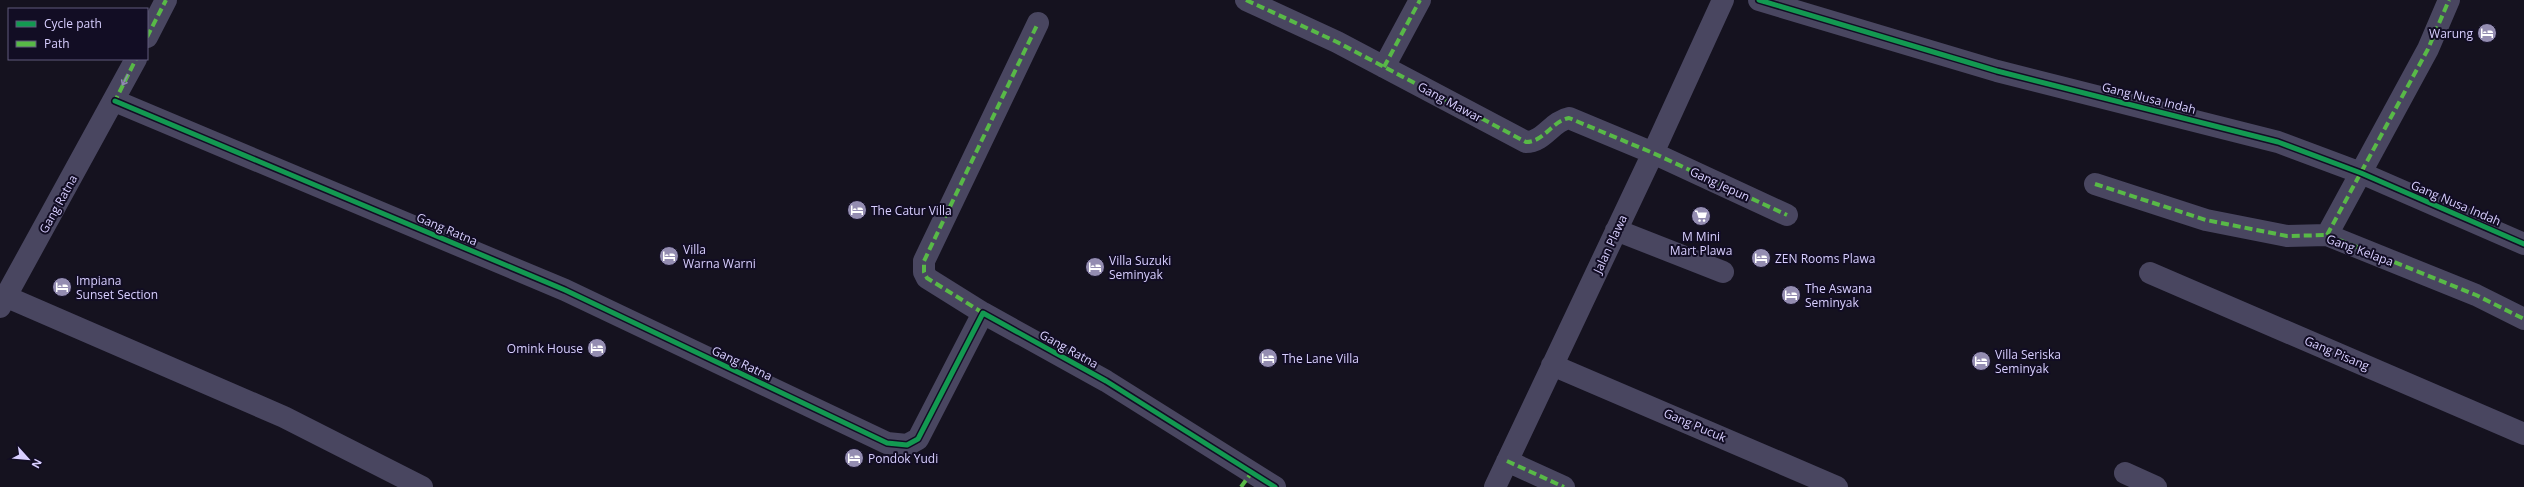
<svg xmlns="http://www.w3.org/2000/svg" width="2524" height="487" viewBox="0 0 2524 487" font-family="'Open Sans',sans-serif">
	<rect width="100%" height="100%" fill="#15121f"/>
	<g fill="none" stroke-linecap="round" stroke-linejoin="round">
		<path stroke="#494660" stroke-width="22" d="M 1246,0 L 1337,42 L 1526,142 C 1544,142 1552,121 1569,118 L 1653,153 L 1787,215
			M 1759,0 L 1997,71 L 2278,142 L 2361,173 L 2524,244
			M 147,37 L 166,0
			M 1384,67 L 1420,0
			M 115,101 L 565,290 L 887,443 L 907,445 L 918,439 L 983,313 L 1106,381 L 1275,487
			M 2095,184 L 2206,220 L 2287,236 L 2327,235 L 2476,295 L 2524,319
			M 1616,230 L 1723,272
			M 2327,235 L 2428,49 L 2449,0
			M 2150,273 L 2524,434
			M 7,297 L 284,417 L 422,487
			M 0,307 L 136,59
			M 983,313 L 927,278 L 924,272 L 924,261 L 1038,23
			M 1552,365 L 1837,487
			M 1507,461 L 1564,487
			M 2125,473 L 2156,487
			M 1495,487 L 1653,153 L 1723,0"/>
		<path stroke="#58b947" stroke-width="4" stroke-dasharray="8 4" stroke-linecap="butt" d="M 1246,0 L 1337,42 L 1526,142 C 1544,142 1552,121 1569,118 L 1653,153 L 1787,215
			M 147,37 L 166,0
			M 1384,67 L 1420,0
			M 117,102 L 115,101 L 136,59
			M 2095,184 L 2206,220 L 2287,236 L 2327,235 L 2476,295 L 2524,319
			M 2327,235 L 2428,49 L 2449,0
			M 983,313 L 927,278 L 924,272 L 924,261 L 1038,23
			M 1507,461 L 1564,487
			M 1241,487 L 1252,472"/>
		<g stroke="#120d24" stroke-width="8">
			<path id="cycleway" d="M 1759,0 L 1997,71 L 2278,142 L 2361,173 L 2524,244
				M 115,101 L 565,290 L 887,443 L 907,445 L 918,439 L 983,313 L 1106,381 L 1275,487"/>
		</g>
		<use href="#cycleway" stroke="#139951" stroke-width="5"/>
	</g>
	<defs><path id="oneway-shaft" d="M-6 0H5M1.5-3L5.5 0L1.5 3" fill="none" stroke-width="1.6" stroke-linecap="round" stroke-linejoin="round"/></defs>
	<use stroke="#908ab0" href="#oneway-shaft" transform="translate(125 80) rotate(117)"/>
	<defs>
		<g id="hotel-disc" transform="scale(1)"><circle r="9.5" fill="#948db1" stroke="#120d24"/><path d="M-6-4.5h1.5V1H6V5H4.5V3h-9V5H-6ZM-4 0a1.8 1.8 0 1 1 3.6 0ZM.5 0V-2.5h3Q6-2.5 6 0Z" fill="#fff"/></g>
		<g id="supermarket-disc" transform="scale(1)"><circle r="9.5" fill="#948db1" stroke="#120d24"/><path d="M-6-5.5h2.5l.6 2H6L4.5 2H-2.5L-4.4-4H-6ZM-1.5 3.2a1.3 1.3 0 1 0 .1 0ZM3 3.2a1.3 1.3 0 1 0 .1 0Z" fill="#fff"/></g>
	</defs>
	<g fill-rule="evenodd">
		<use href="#hotel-disc" x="2487" y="33"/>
		<use href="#hotel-disc" x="857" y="210"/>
		<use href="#supermarket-disc" x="1701" y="216"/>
		<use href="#hotel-disc" x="669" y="256"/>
		<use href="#hotel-disc" x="1761" y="258"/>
		<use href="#hotel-disc" x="1095" y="267"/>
		<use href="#hotel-disc" x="62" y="287"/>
		<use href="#hotel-disc" x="1791" y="295"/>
		<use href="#hotel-disc" x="597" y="348"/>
		<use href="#hotel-disc" x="1268" y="358"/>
		<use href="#hotel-disc" x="1981" y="361"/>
		<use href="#hotel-disc" x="854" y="458"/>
	</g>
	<g text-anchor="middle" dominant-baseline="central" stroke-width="4" stroke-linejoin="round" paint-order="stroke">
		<g font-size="12" fill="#d8cfff" stroke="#120d24" text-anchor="start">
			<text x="2473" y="33" text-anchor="end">Warung</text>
			<text x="871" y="210">The Catur Villa</text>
			<text x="1701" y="236" text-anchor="middle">M Mini<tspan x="1701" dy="14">Mart Plawa</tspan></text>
			<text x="683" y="249">Villa<tspan x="683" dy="14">Warna Warni</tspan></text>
			<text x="1775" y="258">ZEN Rooms Plawa</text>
			<text x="1109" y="260">Villa Suzuki<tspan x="1109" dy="14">Seminyak</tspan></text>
			<text x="76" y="280">Impiana<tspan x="76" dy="14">Sunset Section</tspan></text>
			<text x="1805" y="288">The Aswana<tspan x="1805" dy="14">Seminyak</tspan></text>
			<text x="583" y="348" text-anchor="end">Omink House</text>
			<text x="1995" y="354">Villa Seriska<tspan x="1995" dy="14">Seminyak</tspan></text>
			<text x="1282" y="358">The Lane Villa</text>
			<text x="868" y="458">Pondok Yudi</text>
		</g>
		<g font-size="12" fill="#d8cfff" stroke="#120d24">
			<text transform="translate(2149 98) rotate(14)">Gang Nusa Indah</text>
			<text transform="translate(1450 102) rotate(28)">Gang Mawar</text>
			<text transform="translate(1720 184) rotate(25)">Gang Jepun</text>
			<text transform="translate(2456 203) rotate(23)">Gang Nusa Indah</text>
			<text transform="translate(58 204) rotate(-61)">Gang Ratna</text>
			<text transform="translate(447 229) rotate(23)">Gang Ratna</text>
			<text transform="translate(1610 244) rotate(-65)">Jalan Plawa</text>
			<text transform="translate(2360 250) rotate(20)">Gang Kelapa</text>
			<text transform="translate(1069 349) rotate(29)">Gang Ratna</text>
			<text transform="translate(2337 353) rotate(23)">Gang Pisang</text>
			<text transform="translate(742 363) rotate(25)">Gang Ratna</text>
			<text transform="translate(1695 425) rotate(23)">Gang Pucuk</text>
		</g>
	</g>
	<rect x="8" y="8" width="140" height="52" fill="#120d24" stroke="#615b7c"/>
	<rect x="16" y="21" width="20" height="6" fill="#139951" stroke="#615b7c"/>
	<text x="44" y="28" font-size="12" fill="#d8cfff">Cycle path</text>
	<rect x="16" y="41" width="20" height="6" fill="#58b947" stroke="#615b7c"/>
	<text x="44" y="48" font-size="12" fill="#d8cfff">Path</text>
	<g transform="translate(28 459) rotate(117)" stroke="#120d24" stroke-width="3" paint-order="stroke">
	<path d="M0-3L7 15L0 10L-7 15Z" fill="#d8cfff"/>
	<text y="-6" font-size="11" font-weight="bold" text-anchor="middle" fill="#d8cfff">N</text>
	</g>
</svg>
